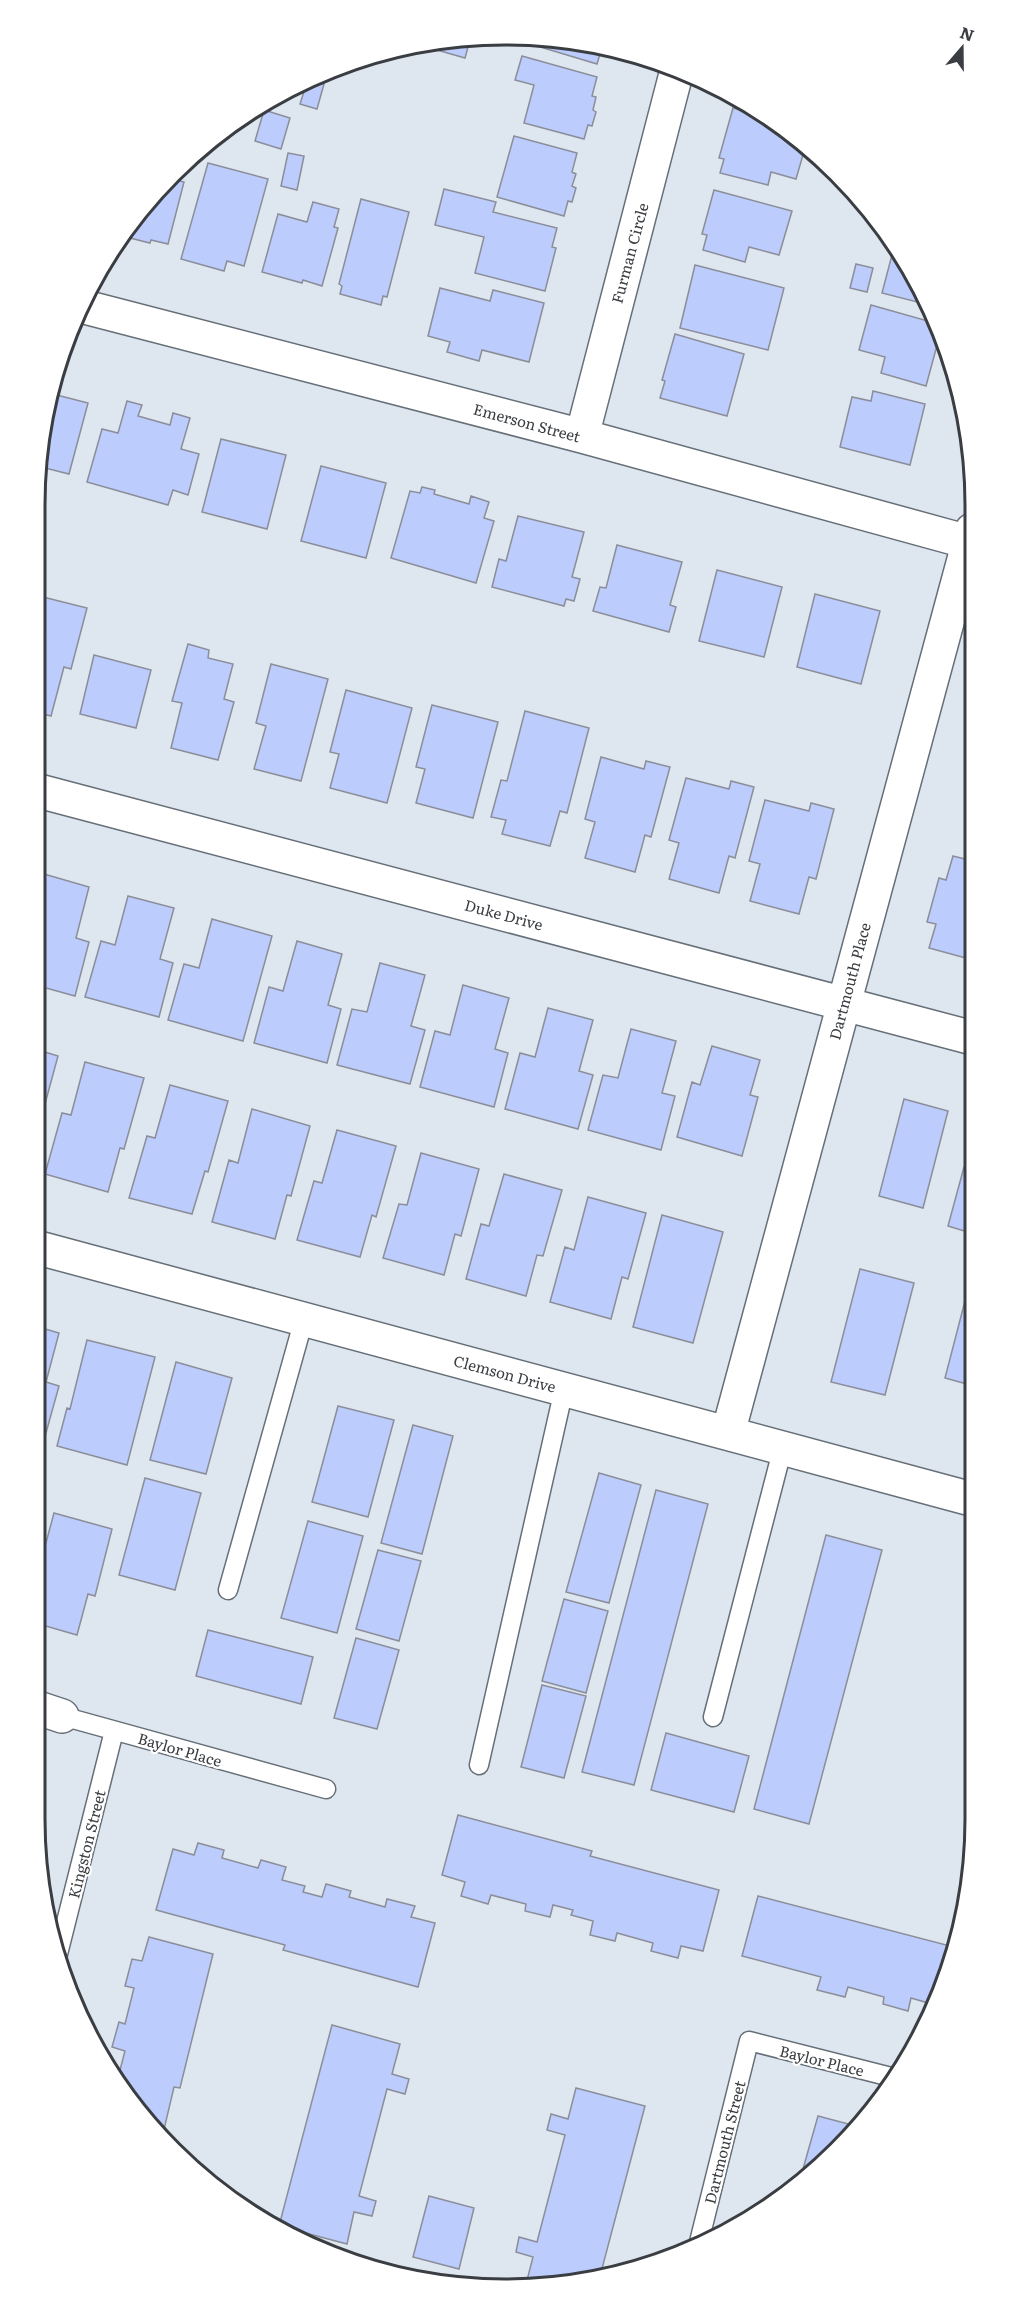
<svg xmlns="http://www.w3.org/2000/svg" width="1010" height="2324" viewBox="0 0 1010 2324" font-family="Literata,serif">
	<rect width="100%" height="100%" fill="#dee7f0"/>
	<path fill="#bbccfd" stroke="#8b8e99" stroke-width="1.5" d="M 471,36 L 465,58 L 423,46 L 424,44 Z
		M 540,38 L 567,39 L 602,47 L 597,64 L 537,46 Z
		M 522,56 L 597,77 L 592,96 L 596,97 L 593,110 L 596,112 L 592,126 L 588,125 L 584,139 L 524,123 L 534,85 L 515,80 Z
		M 308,79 L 324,84 L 317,109 L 300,104 Z
		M 733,108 L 772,118 L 805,148 L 796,179 L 771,172 L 768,185 L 720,173 L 724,159 L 719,158 Z
		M 264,110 L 290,118 L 281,149 L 255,141 Z
		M 514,136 L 577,153 L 572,172 L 576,174 L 572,186 L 576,188 L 572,202 L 568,201 L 564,216 L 497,197 Z
		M 288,153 L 304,156 L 297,190 L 281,186 Z
		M 208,163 L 268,179 L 244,266 L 227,261 L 224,271 L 181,259 Z
		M 169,178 L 184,182 L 168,244 L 151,240 L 150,243 L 122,236 L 151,195 Z
		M 444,189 L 496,202 L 493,212 L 557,228 L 552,247 L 556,248 L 545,291 L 475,273 L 484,237 L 435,225 Z
		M 714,190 L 792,211 L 779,255 L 749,247 L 745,262 L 703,250 L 707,235 L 702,234 Z
		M 361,199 L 409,212 L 387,297 L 383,296 L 381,305 L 340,294 L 342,286 L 339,284 Z
		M 313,202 L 339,209 L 334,227 L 338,228 L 322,286 L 303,280 L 302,283 L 262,272 L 278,214 L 307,222 Z
		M 893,251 L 897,252 L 927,297 L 929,305 L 882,293 Z
		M 856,264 L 873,268 L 867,292 L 850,288 Z
		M 695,265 L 784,288 L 768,350 L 680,328 Z
		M 440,288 L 490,301 L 493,290 L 544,303 L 529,362 L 482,350 L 479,361 L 447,352 L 450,342 L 428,336 Z
		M 871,305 L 935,323 L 939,338 L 926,386 L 881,373 L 885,357 L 859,350 Z
		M 675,334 L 744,354 L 727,416 L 660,398 L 665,381 L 662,380 Z
		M 873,391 L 925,404 L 910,465 L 840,447 L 852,397 L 871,401 Z
		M 53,394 L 88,403 L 69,474 L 41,467 Z
		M 127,401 L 142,405 L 138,416 L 170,425 L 173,413 L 190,418 L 181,449 L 199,454 L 188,495 L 173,490 L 168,505 L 87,482 L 102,429 L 118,433 Z
		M 221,439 L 286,455 L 267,529 L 202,512 Z
		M 321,466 L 386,483 L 366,558 L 301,541 Z
		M 422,487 L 435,490 L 434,494 L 469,504 L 471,496 L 489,502 L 484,518 L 494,521 L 476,583 L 391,558 L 410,491 L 420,493 Z
		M 518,516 L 584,532 L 572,577 L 580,579 L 574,601 L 566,599 L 564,606 L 492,587 L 499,559 L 506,561 Z
		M 617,545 L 682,562 L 670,605 L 676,607 L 669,632 L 593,611 L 600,587 L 606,588 Z
		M 717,570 L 782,587 L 764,657 L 699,641 Z
		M 815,594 L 880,611 L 861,684 L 797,667 Z
		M 35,595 L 87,608 L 71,669 L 64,667 L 51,716 L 35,712 Z
		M 188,644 L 209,650 L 208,658 L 233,664 L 224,699 L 234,702 L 218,760 L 171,748 L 182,703 L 172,701 Z
		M 94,655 L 151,670 L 136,728 L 80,714 Z
		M 271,664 L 328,679 L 301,781 L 254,769 L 266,726 L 256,723 Z
		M 346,690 L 412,708 L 387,803 L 330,788 L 339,754 L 330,752 Z
		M 432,705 L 498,722 L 473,818 L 416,803 L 425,769 L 416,767 Z
		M 525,711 L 589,728 L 567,813 L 560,811 L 550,846 L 502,834 L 506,820 L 491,817 L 501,780 L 507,781 Z
		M 601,757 L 644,769 L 646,761 L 670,767 L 651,837 L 645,835 L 635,872 L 585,858 L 595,822 L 585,819 Z
		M 686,778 L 729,789 L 731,781 L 754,787 L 735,858 L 729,856 L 719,893 L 669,879 L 679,843 L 669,840 Z
		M 765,800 L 809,811 L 811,803 L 834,809 L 816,879 L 809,877 L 799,914 L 750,901 L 760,864 L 749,861 Z
		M 953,856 L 973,861 L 973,960 L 929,948 L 936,924 L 927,922 L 939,878 L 946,880 Z
		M 44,874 L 89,887 L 76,938 L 89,942 L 75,996 L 35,985 L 35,911 Z
		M 128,896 L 174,908 L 160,959 L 173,963 L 159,1017 L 85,997 L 101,941 L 115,945 Z
		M 212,919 L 272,936 L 243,1041 L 168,1020 L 184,964 L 199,968 Z
		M 297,941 L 342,954 L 328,1005 L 341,1009 L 327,1063 L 254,1043 L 269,987 L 283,991 Z
		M 380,963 L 425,975 L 411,1026 L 425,1030 L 410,1084 L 337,1065 L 352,1009 L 367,1012 Z
		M 463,985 L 509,998 L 495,1049 L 508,1053 L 494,1107 L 420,1087 L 435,1031 L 450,1035 Z
		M 548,1008 L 593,1020 L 579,1071 L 593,1075 L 578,1129 L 505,1109 L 520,1053 L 535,1057 Z
		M 631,1029 L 676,1041 L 662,1093 L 675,1096 L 661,1150 L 588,1130 L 603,1075 L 618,1078 Z
		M 712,1046 L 760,1060 L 750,1095 L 758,1097 L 742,1156 L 677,1137 L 692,1082 L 700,1085 Z
		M 35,1049 L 58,1056 L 39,1126 L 35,1126 Z
		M 85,1062 L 144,1078 L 124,1149 L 120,1148 L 108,1192 L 45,1174 L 62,1113 L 71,1115 Z
		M 170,1085 L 228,1101 L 208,1172 L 205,1171 L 192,1214 L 129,1198 L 147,1136 L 155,1138 Z
		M 904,1099 L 948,1111 L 923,1208 L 879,1196 Z
		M 252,1109 L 310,1126 L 291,1196 L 287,1195 L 275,1239 L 212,1222 L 229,1160 L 238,1163 Z
		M 337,1130 L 396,1146 L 376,1217 L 372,1215 L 360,1257 L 297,1240 L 314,1181 L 322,1183 Z
		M 421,1153 L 479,1169 L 461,1236 L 455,1234 L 444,1275 L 383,1258 L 399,1204 L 407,1205 Z
		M 964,1167 L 974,1170 L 974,1234 L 948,1226 Z
		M 504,1174 L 562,1190 L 543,1256 L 537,1255 L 526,1296 L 466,1279 L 481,1224 L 489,1226 Z
		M 588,1197 L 646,1213 L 628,1279 L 622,1277 L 611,1319 L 550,1302 L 565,1247 L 574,1250 Z
		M 662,1215 L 723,1232 L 693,1343 L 633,1327 Z
		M 860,1269 L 914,1283 L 885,1395 L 831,1382 Z
		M 966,1297 L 974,1299 L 974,1386 L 945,1378 Z
		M 35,1326 L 59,1333 L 46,1382 L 59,1386 L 44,1440 L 35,1438 Z
		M 87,1340 L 155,1357 L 127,1465 L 57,1446 L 67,1408 L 70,1409 Z
		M 176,1362 L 232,1378 L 206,1474 L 150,1460 Z
		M 338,1406 L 394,1420 L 368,1517 L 312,1502 Z
		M 413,1425 L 453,1436 L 422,1554 L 381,1543 Z
		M 599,1473 L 641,1485 L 609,1603 L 566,1592 Z
		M 145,1478 L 201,1493 L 175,1590 L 119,1575 Z
		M 656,1490 L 708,1504 L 634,1785 L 582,1772 Z
		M 54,1513 L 112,1529 L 95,1596 L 88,1594 L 77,1635 L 35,1623 L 35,1564 L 40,1565 Z
		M 308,1521 L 363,1536 L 337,1633 L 281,1618 Z
		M 826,1535 L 882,1550 L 809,1824 L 754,1809 Z
		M 378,1550 L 421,1561 L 399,1641 L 356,1629 Z
		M 564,1599 L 608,1611 L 586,1693 L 542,1681 Z
		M 208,1630 L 313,1657 L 301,1704 L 196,1676 Z
		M 356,1638 L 399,1650 L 377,1729 L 334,1718 Z
		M 542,1685 L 586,1696 L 564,1778 L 521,1767 Z
		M 666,1733 L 749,1756 L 734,1812 L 651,1790 Z
		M 458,1815 L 592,1851 L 590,1856 L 719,1890 L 703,1951 L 681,1946 L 678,1958 L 651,1951 L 653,1943 L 617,1933 L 615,1941 L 590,1935 L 593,1921 L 571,1915 L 573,1910 L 553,1905 L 550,1917 L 525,1911 L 526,1904 L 491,1895 L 488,1904 L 461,1896 L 465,1882 L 442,1875 Z
		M 198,1843 L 224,1850 L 222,1858 L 258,1868 L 261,1860 L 286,1867 L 282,1880 L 305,1886 L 303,1892 L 322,1897 L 326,1884 L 351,1891 L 349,1897 L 385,1907 L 387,1899 L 415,1906 L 411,1917 L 435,1923 L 418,1987 L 283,1950 L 285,1945 L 156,1910 L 173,1849 L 194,1855 Z
		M 758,1896 L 954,1947 L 950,1971 L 935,2005 L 911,1998 L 908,2011 L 883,2004 L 884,1997 L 848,1987 L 845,1997 L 817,1990 L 821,1977 L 742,1956 Z
		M 149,1937 L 213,1954 L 180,2088 L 174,2087 L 162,2138 L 151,2129 L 113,2076 L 115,2068 L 120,2070 L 125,2051 L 112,2047 L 119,2022 L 125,2024 L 134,1988 L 125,1986 L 132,1959 L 142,1961 Z
		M 332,2025 L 400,2044 L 392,2074 L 409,2079 L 405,2094 L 387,2089 L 359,2196 L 376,2201 L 372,2216 L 354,2212 L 347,2244 L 279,2226 Z
		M 576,2088 L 645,2106 L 599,2280 L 525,2288 L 533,2257 L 516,2252 L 519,2237 L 537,2242 L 565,2135 L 547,2130 L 551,2114 L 568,2119 Z
		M 818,2116 L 860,2127 L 801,2176 Z
		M 429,2196 L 474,2208 L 459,2269 L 413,2257 Z"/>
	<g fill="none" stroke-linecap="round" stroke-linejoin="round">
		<g stroke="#666f77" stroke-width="21">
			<path id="lane" d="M 228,1590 L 304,1319
				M 62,1716 L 326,1789
				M 713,1717 L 783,1447
				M 479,1765 L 564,1389
				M 57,1958 L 114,1731
				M 699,2242 L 749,2041 L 895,2078"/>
		</g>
		<g stroke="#666f77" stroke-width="36">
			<path id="street" d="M 81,306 L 582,436 L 972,543
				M 582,436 L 677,70
				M 35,790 L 973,1038
				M 35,1247 L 975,1500
				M 728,1433 L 972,530
				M 35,1707 L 62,1716"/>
		</g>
		<use href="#lane" stroke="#fff" stroke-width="18"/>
		<use href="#street" stroke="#fff" stroke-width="33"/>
	</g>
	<g text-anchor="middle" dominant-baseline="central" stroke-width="4.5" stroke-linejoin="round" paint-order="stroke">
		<g font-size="15" fill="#3a3d41" stroke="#fff">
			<text transform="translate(629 253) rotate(-75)">Furman Circle</text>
			<text transform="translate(527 422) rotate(15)">Emerson Street</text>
			<text transform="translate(504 914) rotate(15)">Duke Drive</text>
			<text transform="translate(849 981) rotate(-75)">Dartmouth Place</text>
			<text transform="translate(505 1373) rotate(15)">Clemson Drive</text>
			<text transform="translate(180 1749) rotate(16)">Baylor Place</text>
			<text transform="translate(86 1844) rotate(-76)">Kingston Street</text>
			<text transform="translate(822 2060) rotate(14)">Baylor Place</text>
			<text transform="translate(724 2142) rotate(-76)">Dartmouth Street</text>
		</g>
	</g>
	<path d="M0 0H1010V2324H0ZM505 45H505A460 460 0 0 1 965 505V1819A460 460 0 0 1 505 2279H505A460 460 0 0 1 45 1819V505A460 460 0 0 1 505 45Z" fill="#fff" fill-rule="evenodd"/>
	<path fill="none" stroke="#3a3d41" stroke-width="3" d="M505 45H505A460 460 0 0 1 965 505V1819A460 460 0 0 1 505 2279H505A460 460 0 0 1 45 1819V505A460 460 0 0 1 505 45Z"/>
	<g transform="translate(962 48) rotate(20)" stroke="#ffffff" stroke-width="4.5" paint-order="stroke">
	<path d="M0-4.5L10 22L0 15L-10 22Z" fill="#3a3d41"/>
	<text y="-9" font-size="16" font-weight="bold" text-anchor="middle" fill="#3a3d41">N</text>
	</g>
</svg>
